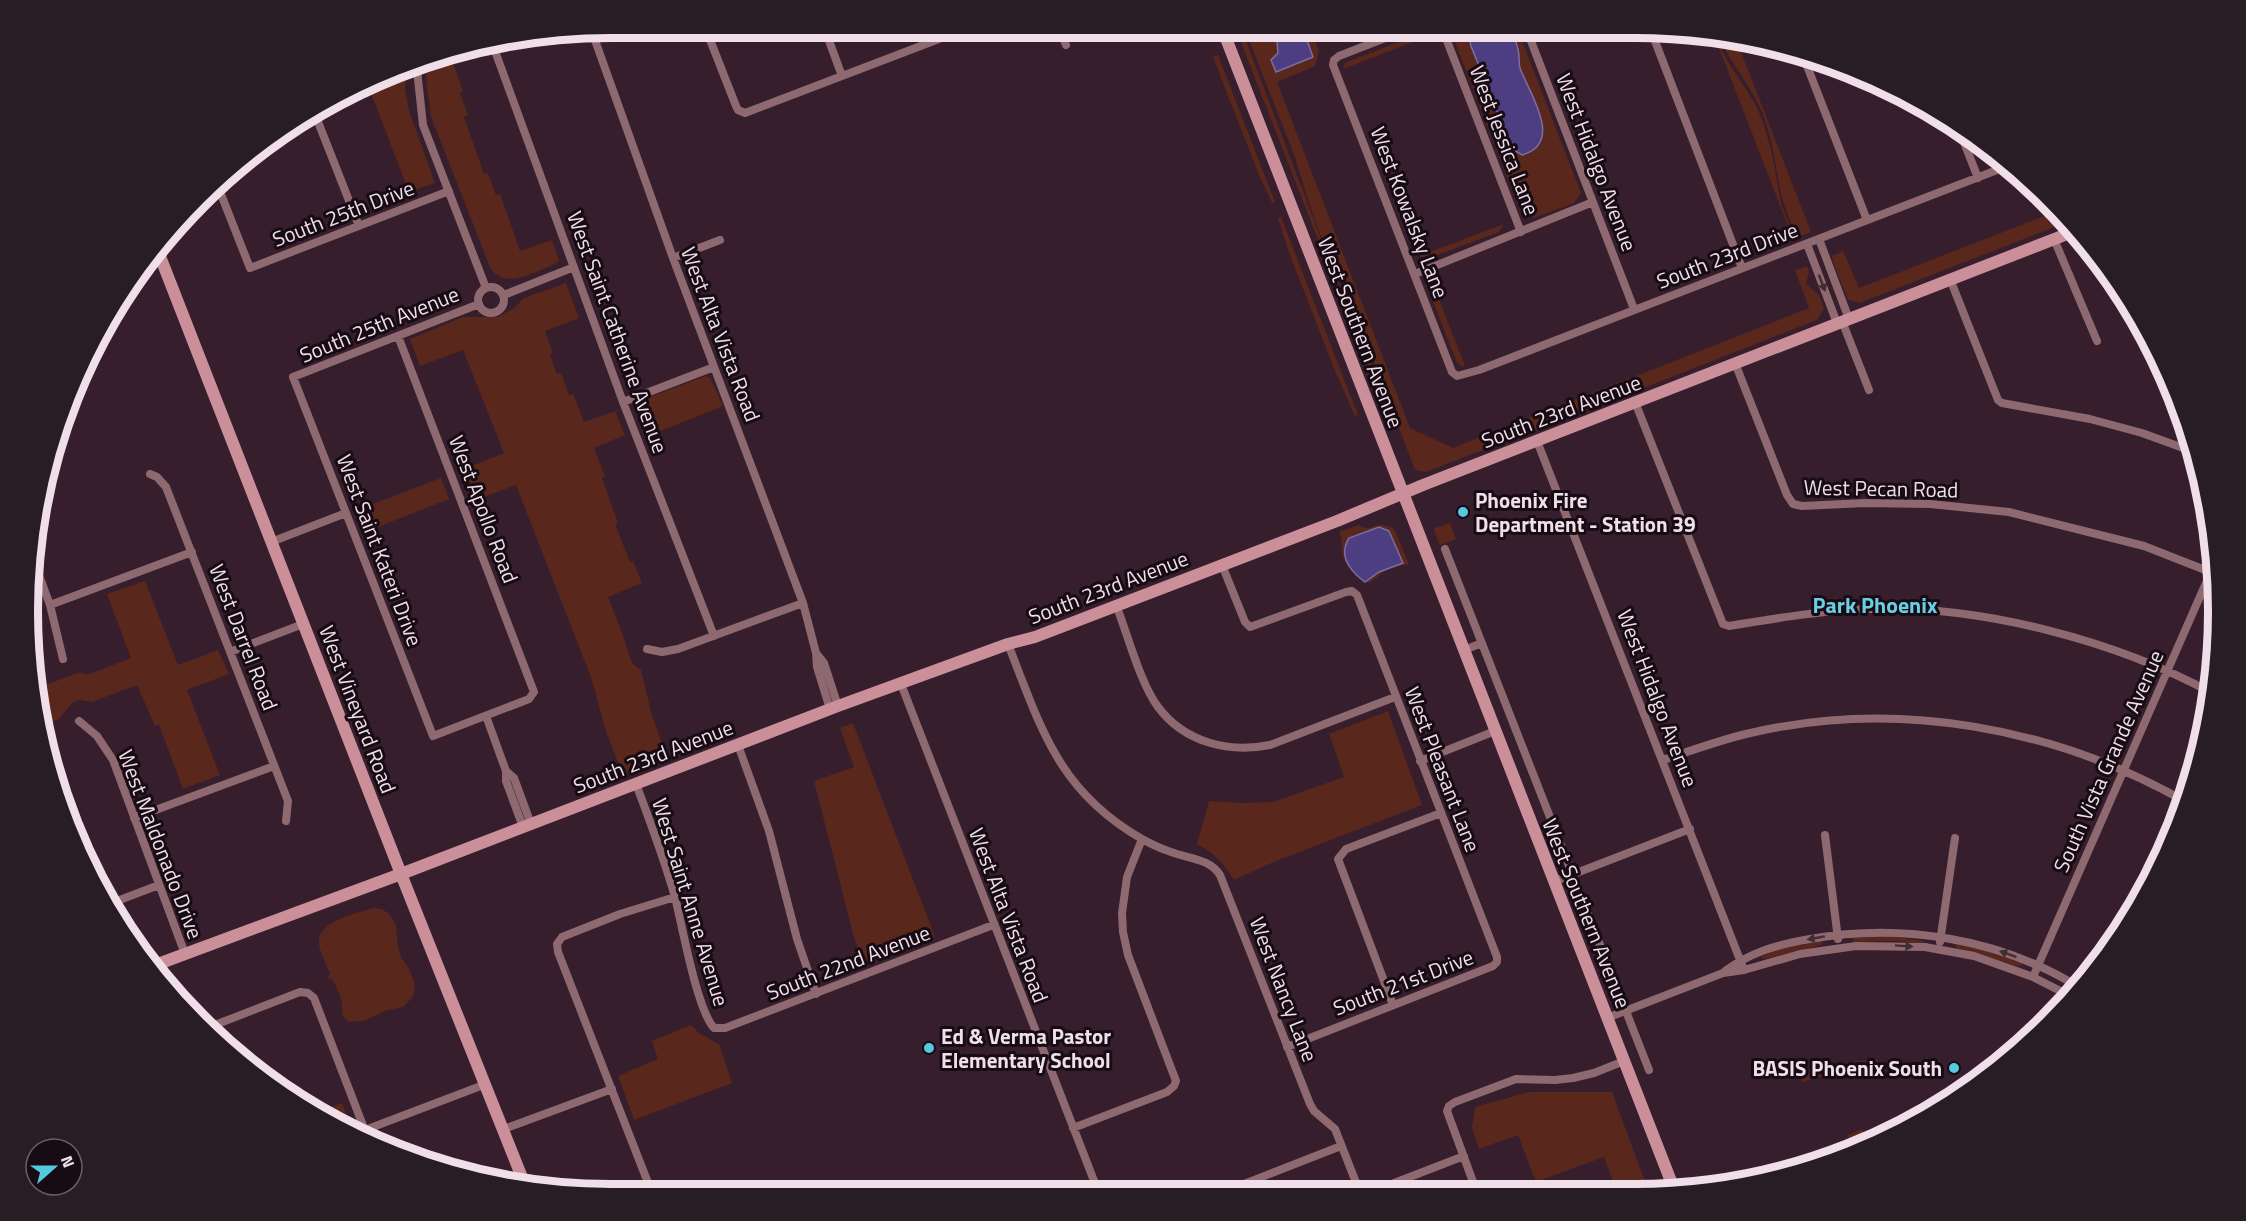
<svg xmlns="http://www.w3.org/2000/svg" width="2246" height="1221" viewBox="0 0 2246 1221" font-family="'Titillium Web',sans-serif">
	<rect width="100%" height="100%" fill="#361e2d"/>
	<path fill="#59271c" d="M 1251,28 L 1310,28 L 1319,51 L 1315,66 L 1277,82 L 1410,428 L 1453,448 L 1629,378 L 1633,392 L 1426,472 L 1415,470 L 1346,289 C 1323,249 1308,202 1295,157 L 1245,30 Z
		M 1452,28 L 1517,28 L 1581,193 L 1574,203 L 1534,218 L 1521,213 L 1451,32 Z
		M 1427,31 L 1431,35 L 1343,69 L 1344,65 L 1347,62 Z
		M 1714,35 L 1724,55 L 1756,105 L 1763,122 L 1772,153 L 1781,203 L 1794,238 L 1793,239 Z
		M 1719,36 L 1736,39 L 1811,232 L 1796,238 C 1791,223 1785,209 1781,194 C 1775,166 1773,139 1762,112 C 1751,85 1730,64 1719,36 Z
		M 1245,38 L 1334,273 C 1360,322 1374,375 1394,427 L 1392,429 L 1240,40 Z
		M 481,42 L 484,50 L 453,63 L 463,91 L 460,93 L 468,115 L 464,117 L 484,174 L 488,173 L 496,195 L 500,194 L 520,251 L 552,240 L 559,260 L 557,263 C 536,271 505,292 490,267 L 431,117 L 426,79 L 428,57 Z
		M 1218,55 L 1275,202 L 1272,203 L 1259,175 L 1213,57 Z
		M 407,65 L 405,89 L 409,111 L 435,183 L 409,192 L 367,83 Z
		M 2057,211 L 2067,222 L 1860,303 L 1848,300 L 1833,262 L 1832,256 L 1843,251 L 1859,288 Z
		M 1281,217 L 1358,415 L 1355,416 L 1335,371 L 1288,250 L 1278,218 Z
		M 1504,224 L 1499,232 L 1427,259 L 1419,256 Z
		M 1807,266 L 1809,272 L 1806,284 L 1819,295 L 1824,309 L 1817,320 L 1636,391 L 1631,378 L 1809,308 L 1795,270 Z
		M 1431,279 L 1465,366 L 1463,367 L 1457,363 L 1428,288 Z
		M 566,283 L 579,318 L 545,331 L 553,354 L 550,355 L 557,374 L 561,373 L 569,395 L 573,394 L 584,422 L 615,411 L 625,435 L 594,448 L 605,476 L 602,478 L 618,523 L 615,524 L 630,562 L 633,561 L 642,583 L 608,597 L 623,635 L 630,658 L 634,665 L 641,670 L 652,716 L 668,759 L 623,775 L 606,732 L 592,680 L 516,485 L 473,501 L 462,470 L 504,453 L 463,350 L 420,366 L 410,339 L 463,317 L 498,317 L 514,308 L 524,298 Z
		M 706,376 L 710,378 L 723,406 L 648,436 L 634,403 Z
		M 441,478 L 449,499 L 363,533 L 354,511 Z
		M 1450,523 L 1456,539 L 1440,545 L 1434,531 L 1435,528 Z
		M 1359,525 C 1369,533 1374,523 1384,525 C 1388,526 1391,528 1394,529 L 1409,564 L 1390,568 L 1369,583 C 1359,575 1343,566 1342,552 C 1341,544 1343,540 1339,532 Z
		M 145,581 L 178,665 L 218,650 L 229,674 L 187,690 L 220,775 L 183,789 L 159,725 L 155,726 L 137,685 L 92,702 L 79,700 L 72,703 L 59,719 L 41,726 L 35,689 L 80,672 L 87,675 L 131,658 L 107,594 Z
		M 1388,711 L 1422,805 L 1276,861 L 1234,880 C 1224,863 1215,854 1197,844 L 1209,801 L 1244,803 L 1273,802 L 1344,777 L 1329,734 Z
		M 853,723 L 935,937 L 863,962 L 853,934 L 814,781 L 854,767 L 840,728 Z
		M 373,908 L 382,909 L 389,914 L 396,925 L 398,947 L 401,957 L 408,967 L 415,984 L 414,993 L 412,998 L 403,1007 L 384,1011 L 364,1021 L 349,1022 L 343,1016 L 341,998 L 333,980 L 328,978 L 330,973 C 326,964 319,951 319,942 C 318,921 358,913 373,908 Z
		M 1891,936 L 1925,941 L 1923,943 L 1890,941 L 1854,942 L 1852,938 Z
		M 1822,941 L 1822,945 L 1764,959 L 1761,957 L 1776,950 Z
		M 1955,944 L 1976,948 L 2021,962 L 2022,965 L 2019,967 L 1956,948 Z
		M 691,1025 L 699,1033 L 719,1044 L 732,1083 L 634,1120 L 618,1076 L 658,1059 L 652,1041 Z
		M 1877,1059 L 1881,1069 L 1830,1074 L 1826,1065 Z
		M 1822,1066 L 1826,1075 L 1803,1082 L 1799,1072 Z
		M 1530,1092 L 1612,1092 L 1647,1187 L 1641,1189 L 1616,1189 L 1604,1157 L 1536,1182 L 1518,1135 L 1479,1149 L 1472,1128 L 1475,1107 Z
		M 342,1103 L 352,1130 L 315,1113 Z
		M 1862,1129 L 1868,1145 L 1855,1151 L 1848,1135 Z"/>
	<path fill="#4c3e81" stroke="#7d6ea0" stroke-width="1.5" d="M 1467,28 L 1510,28 C 1514,36 1518,46 1519,55 C 1519,59 1519,64 1520,68 C 1529,93 1565,143 1522,155 L 1512,149 L 1471,46 Z
		M 1300,30 L 1304,32 L 1313,57 L 1276,72 L 1271,60 L 1278,53 L 1277,41 Z
		M 1379,527 L 1389,531 L 1403,563 L 1379,572 L 1365,582 C 1350,571 1338,556 1349,538 Z"/>
	<g fill="none" stroke-linecap="round" stroke-linejoin="round">
		<path stroke="#8f6970" stroke-width="8" d="M 705,27 L 736,106 L 738,110 L 745,113 L 939,39 L 941,35 L 941,27
			M 824,27 L 842,76
			M 1059,28 L 1066,45
			M 1411,28 L 1339,56 L 1334,60 L 1333,65 L 1452,372 L 1457,376 L 1479,370 L 2010,165
			M 1442,28 L 1521,232
			M 1526,28 L 1634,309
			M 1650,28 L 1742,268
			M 591,29 L 673,258 L 803,603 L 816,653 L 817,667 L 830,709
			M 491,40 L 623,402 L 714,636
			M 1802,53 L 1867,220
			M 416,61 L 423,125 L 486,288
			M 313,109 L 359,226
			M 1958,127 L 1978,178
			M 217,184 L 250,268 L 449,191
			M 1819,239 L 1849,319
			M 2054,239 L 2097,341
			M 1807,244 L 1837,323
			M 673,258 L 720,240
			M 1415,274 L 1593,202
			M 1950,279 L 1998,400 L 2002,403 L 2090,419 L 2142,433 L 2197,453
			M478 300a13 13 0 1 1 26 0a13 13 0 1 1-26 0Z
			M 504,295 L 574,267
			M 1842,321 L 1869,390
			M 398,336 L 534,692 L 529,699 L 433,736 L 293,377 L 479,304
			M 89,354 L 96,351 L 101,346 L 99,336
			M 1735,363 L 1787,495 L 1793,504 L 1802,506 L 1865,503 L 1930,504 L 2009,512 L 2144,546 L 2218,575
			M 623,402 L 714,367
			M 1635,402 L 1723,624 L 1729,626 C 1777,618 1825,610 1874,609 C 1984,606 2116,641 2212,693
			M 1537,441 L 1744,970
			M 150,474 L 157,477 L 166,487 L 288,801 L 286,821
			M 271,542 L 346,513
			M 1445,549 L 1649,1070
			M 31,553 L 50,605 L 63,659
			M 1222,565 L 1245,622 L 1250,627 L 1346,592 L 1352,591 L 1357,595 L 1497,957 L 1497,962 L 1493,966 L 1287,1047
			M 50,605 L 192,552
			M 1116,605 C 1128,635 1140,683 1158,707 C 1185,743 1229,753 1270,745 L 1395,697
			M 1008,644 C 1041,728 1058,791 1142,839 C 1151,844 1162,849 1171,852 C 1189,859 1209,858 1220,875 L 1310,1104 L 1314,1111 L 1335,1129 L 1359,1190
			M 647,649 L 662,652 L 678,649 L 803,603
			M 1464,650 L 1482,643
			M 230,652 L 303,624
			M 816,653 L 824,663 L 838,706
			M 901,684 L 1098,1191
			M 486,716 L 506,771 L 506,781 L 523,827
			M 79,721 L 97,736 L 113,760 L 185,954
			M 738,745 L 769,831 L 797,939 L 816,994
			M 1663,760 C 1690,751 1717,741 1746,734 C 1895,698 2054,727 2186,802
			M 1420,761 L 1495,731
			M 506,771 L 514,778 L 531,824
			M 636,784 C 650,821 664,858 675,897 C 682,925 697,1010 714,1028 L 725,1028 L 993,925
			M 134,818 L 274,766
			M 1825,835 L 1838,939
			M 1553,882 L 1690,829
			M 109,904 L 159,885
			M 1940,942 L 1955,838
			M 1725,971 C 1751,952 1779,944 1810,939 C 1902,923 2000,938 2080,988
			M 2033,977 L 2216,560
			M 1393,1005 L 1338,859 L 1346,849 L 1441,813
			M 1607,1018 L 1723,973 L 1744,970 L 1800,954 L 1856,946 L 1925,947 L 1974,956 L 2033,977 L 2072,997
			M 207,1028 L 300,992 L 308,993 L 314,998 L 367,1136
			M 1073,1128 L 1167,1092 L 1174,1086 L 1176,1081 L 1128,955 L 1123,932 L 1122,913 L 1127,877 L 1142,839
			M 504,1129 L 612,1089
			M 365,1130 L 486,1084
			M 1376,1190 L 1464,1156
			M 1476,1190 L 1447,1111 L 1449,1106 L 1455,1102 L 1516,1079 L 1555,1080 L 1573,1078 L 1594,1073 L 1624,1061
			M 1226,1191 L 1341,1146
			M 652,1193 L 558,952 L 557,944 L 562,937 L 620,914 L 675,897"/>
		<path stroke="#cb8f99" stroke-width="12" d="M 1222,28 L 1674,1189
			M 156,246 L 401,874 L 525,1185
			M 150,967 L 401,874 L 838,706 L 1008,644 L 1035,637 L 1337,521 L 1423,485 L 2075,231"/>
	</g>
	<defs><path id="oneway-solid" d="M-6-.8H1V-3.2L6.5 0L1 3.2V.8H-6Z" transform="scale(1.5)"/></defs>
	<g fill="#412d34">
		<use href="#oneway-solid" transform="translate(1822 283) rotate(69)"/>
		<use href="#oneway-solid" transform="translate(1816 938) rotate(170)"/>
		<use href="#oneway-solid" transform="translate(1904 946) rotate(4)"/>
		<use href="#oneway-solid" transform="translate(2008 954) rotate(-160)"/>
	</g>
	<g fill="#56c9e1" stroke="#170c13" stroke-width="2">
		<circle cx="1463" cy="512" r="6"/>
		<circle cx="929" cy="1048" r="6"/>
		<circle cx="1954" cy="1068" r="6"/>
	</g>
	<g text-anchor="middle" dominant-baseline="central" stroke-width="6" stroke-linejoin="round" paint-order="stroke">
		<g font-size="21" fill="#f0dfe9" stroke="#170c13">
			<text transform="translate(1505 140) rotate(69)">West Jessica Lane</text>
			<text transform="translate(1597 162) rotate(69)">West Hidalgo Avenue</text>
			<text transform="translate(1410 212) rotate(69)">West Kowalsky Lane</text>
			<text transform="translate(343 213) rotate(-21)">South 25th Drive</text>
			<text transform="translate(1727 255) rotate(-21)">South 23rd Drive</text>
			<text transform="translate(379 324) rotate(-22)">South 25th Avenue</text>
			<text transform="translate(618 332) rotate(70)">West Saint Catherine Avenue</text>
			<text transform="translate(1361 332) rotate(69)">West Southern Avenue</text>
			<text transform="translate(721 334) rotate(69)">West Alta Vista Road</text>
			<text transform="translate(1561 411) rotate(-21)">South 23rd Avenue</text>
			<text transform="translate(1881 488) rotate(1)">West Pecan Road</text>
			<text transform="translate(484 509) rotate(69)">West Apollo Road</text>
			<text transform="translate(380 550) rotate(69)">West Saint Kateri Drive</text>
			<text transform="translate(1108 587) rotate(-21)">South 23rd Avenue</text>
			<text transform="translate(244 637) rotate(69)">West Darrel Road</text>
			<text transform="translate(1658 698) rotate(69)">West Hidalgo Avenue</text>
			<text transform="translate(358 709) rotate(69)">West Vineyard Road</text>
			<text transform="translate(653 756) rotate(-21)">South 23rd Avenue</text>
			<text transform="translate(2108 761) rotate(-66)">South Vista Grande Avenue</text>
			<text transform="translate(1443 769) rotate(69)">West Pleasant Lane</text>
			<text transform="translate(161 844) rotate(69)">West Maldonado Drive</text>
			<text transform="translate(691 902) rotate(73)">West Saint Anne Avenue</text>
			<text transform="translate(1587 913) rotate(68)">West Southern Avenue</text>
			<text transform="translate(1009 915) rotate(69)">West Alta Vista Road</text>
			<text transform="translate(848 962) rotate(-21)">South 22nd Avenue</text>
			<text transform="translate(1403 982) rotate(-21)">South 21st Drive</text>
			<text transform="translate(1284 989) rotate(69)">West Nancy Lane</text>
		</g>
		<g font-size="21" font-weight="bold" fill="#f0dfe9" stroke="#170c13" text-anchor="start">
			<text x="1475" y="500">Phoenix Fire<tspan x="1475" dy="24">Department - Station 39</tspan></text>
			<text x="941" y="1036">Ed &amp; Verma Pastor<tspan x="941" dy="24">Elementary School</tspan></text>
			<text x="1942" y="1068" text-anchor="end">BASIS Phoenix South</text>
		</g>
		<g font-size="22" font-weight="bold" fill="#68cfe5" stroke="#170c13">
			<text x="1875" y="605">Park Phoenix</text>
		</g>
	</g>
	<path d="M0 0H2246V1221H0ZM611 38H1635A573 573 0 0 1 2208 611V611A573 573 0 0 1 1635 1184H611A573 573 0 0 1 38 611V611A573 573 0 0 1 611 38Z" fill="#281d24" fill-rule="evenodd"/>
	<path fill="none" stroke="#f0dfe9" stroke-width="8" d="M611 38H1635A573 573 0 0 1 2208 611V611A573 573 0 0 1 1635 1184H611A573 573 0 0 1 38 611V611A573 573 0 0 1 611 38Z"/>
	<g transform="translate(54 1167) rotate(69)"><circle r="28" fill="#170c13" stroke="#6e6069" stroke-width="1.5"/>
	<path d="M0-4.5L10 22L0 15L-10 22Z" fill="#56c9e1"/>
	<text y="-9" font-size="16" font-weight="bold" text-anchor="middle" fill="#f0dfe9">N</text>
	</g>
</svg>
